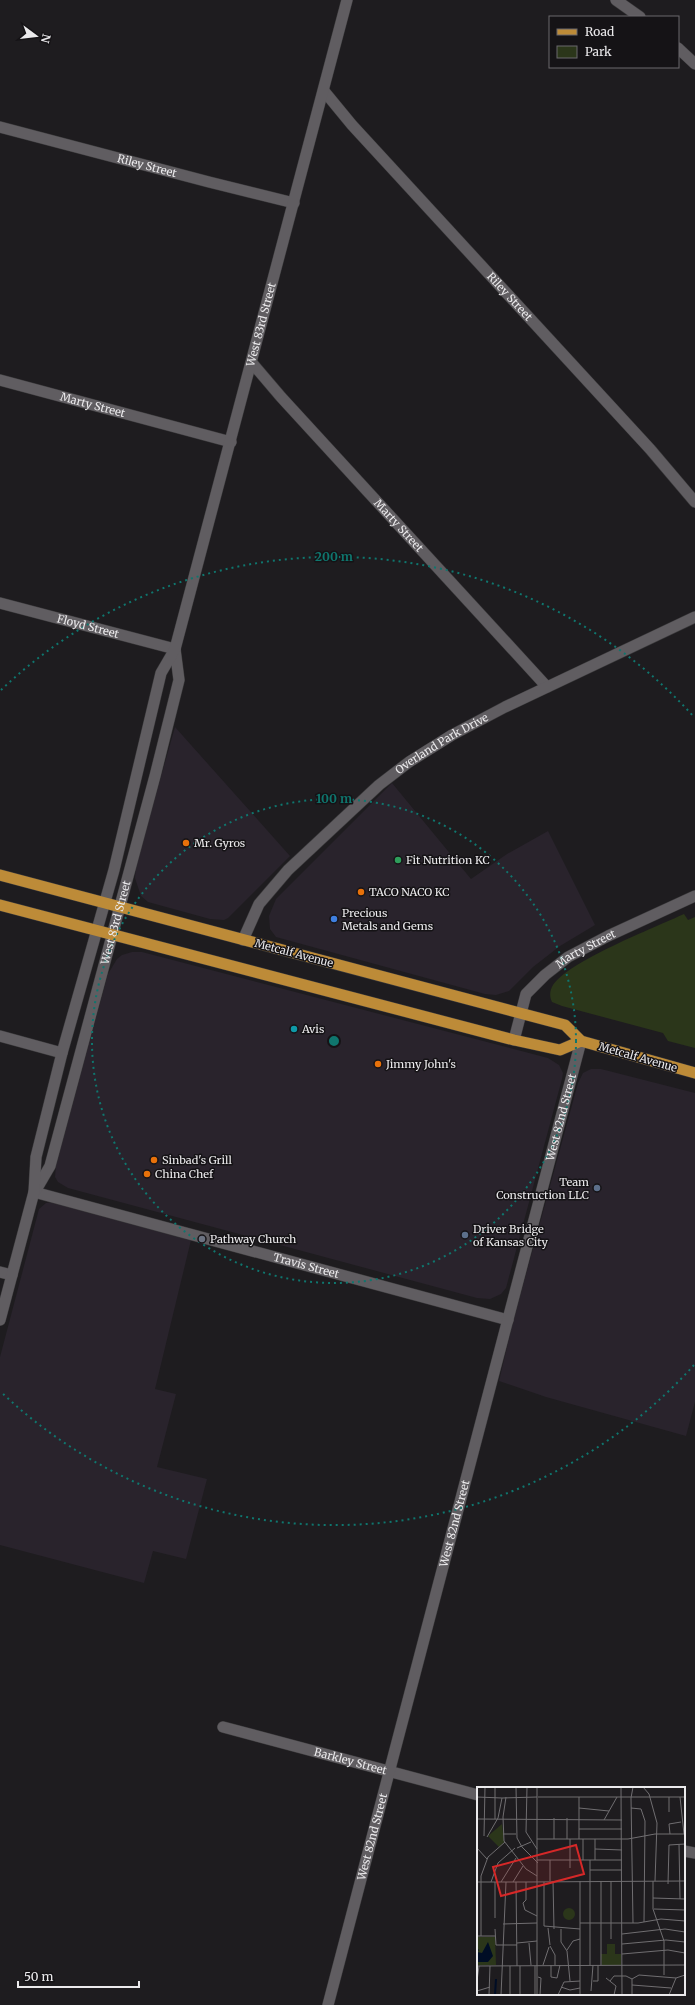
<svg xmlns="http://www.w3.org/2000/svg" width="695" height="2005" viewBox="0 0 695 2005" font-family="Merriweather,serif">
	<rect width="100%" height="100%" fill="#1e1c1f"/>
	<path fill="#29232c" d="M 175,727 L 290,856 L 228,918 L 224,920 L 210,919 L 148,902 L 141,896 L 135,878 L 136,865 Z
		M 392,783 L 471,879 L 507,854 L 548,831 L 595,925 L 560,946 L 533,967 L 509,991 L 496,995 L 485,994 L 276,937 L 270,929 L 269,916 L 276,899 Z
		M 132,952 L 142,952 L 548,1058 L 559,1065 L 563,1073 L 562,1079 L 506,1288 L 501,1294 L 490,1299 L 477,1298 L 68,1188 L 58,1182 L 55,1177 L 56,1165 L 108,974 L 117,959 L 122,955 Z
		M 591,1069 L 601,1069 L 695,1093 L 695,1402 L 686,1436 L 546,1397 L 499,1381 L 512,1326 L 578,1083 L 583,1073 Z
		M 52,1202 L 191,1240 L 155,1389 L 176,1394 L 157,1467 L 207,1479 L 186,1559 L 153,1551 L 144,1583 L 0,1545 L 0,1357 L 39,1209 L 46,1203 Z"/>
	<path fill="#2b361a" d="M 684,914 L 688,920 L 695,917 L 695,1048 L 668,1041 L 663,1033 L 562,1006 L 552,1002 C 549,996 550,990 553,985 C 571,960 654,928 684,914 Z"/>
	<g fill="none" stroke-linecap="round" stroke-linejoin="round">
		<g stroke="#3a393b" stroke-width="12">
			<g id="minor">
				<path d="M 616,0 L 640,17"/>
				<path d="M 678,48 L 695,64"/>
				<path id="s1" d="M 324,91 L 352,125 L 650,449 L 695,502"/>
				<path id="s2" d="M 0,127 L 209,182 L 294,203"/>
				<path id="s3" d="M 252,363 L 281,397 L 547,687"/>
				<path id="s4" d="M 0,380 L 231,442"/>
				<path id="s5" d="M 0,603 L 175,649"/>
				<path id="s6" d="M 243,940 L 259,904 L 288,870 L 379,785 L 409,762 L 452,735 L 505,707 L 695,617"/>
				<path d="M 0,1036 L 62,1053"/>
				<path id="s7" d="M 514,1040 L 526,994 L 545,975 L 568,957 L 608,936 L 695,896"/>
				<path id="s8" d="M 34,1192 L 508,1320"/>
				<path d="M 0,1272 L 12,1275"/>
				<path id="s9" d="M 223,1727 L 478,1795"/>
				<path d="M 684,1851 L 695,1853"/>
				<path id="s10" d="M 328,2005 L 581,1041"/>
			</g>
		</g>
		<g stroke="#3a393b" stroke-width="12">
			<g id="tertiary">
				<path id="s11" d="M 36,1190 L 50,1166 L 155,776 L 179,680 L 175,649"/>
				<path id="s12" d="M 0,1320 L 34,1192 L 36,1157 L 62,1053 L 114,870 L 161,673 L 175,649 L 347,0"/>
			</g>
		</g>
		<g stroke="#3a393b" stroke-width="12">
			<path id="primary" d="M 0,875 L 565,1025 L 581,1041 L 695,1073
				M 0,905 L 514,1040 L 560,1050 L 581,1041"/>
		</g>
		<use href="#minor" stroke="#605d61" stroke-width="11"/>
		<use href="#tertiary" stroke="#605d61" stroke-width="11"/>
		<use href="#primary" stroke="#bd8b38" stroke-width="11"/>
	</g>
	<g fill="none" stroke="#0f766e" stroke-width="2" stroke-dasharray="2 4">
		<circle cx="334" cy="1041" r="242"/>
		<path d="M694 1365A484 484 0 0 1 1 1392M1 690A484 484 0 0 1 694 717"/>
	</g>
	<g fill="#e8710a" stroke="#151316" stroke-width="1.5">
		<circle cx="186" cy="843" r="4"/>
		<circle cx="361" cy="892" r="4"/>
		<circle cx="378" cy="1064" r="4"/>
		<circle cx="154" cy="1160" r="4"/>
		<circle cx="147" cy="1174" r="4"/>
	</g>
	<circle fill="#2e9e5b" stroke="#151316" stroke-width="1.5" cx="398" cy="860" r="4"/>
	<circle fill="#3f7fe0" stroke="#151316" stroke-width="1.5" cx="334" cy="919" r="4"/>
	<circle fill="#0f9aa8" stroke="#151316" stroke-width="1.5" cx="294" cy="1029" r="4"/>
	<g fill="#5c6f8a" stroke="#151316" stroke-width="1.5">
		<circle cx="597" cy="1188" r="4"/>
		<circle cx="465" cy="1235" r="4"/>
	</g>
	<circle fill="#6b7280" stroke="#151316" stroke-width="1.5" cx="202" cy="1239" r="4"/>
	<g text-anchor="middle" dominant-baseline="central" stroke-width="3" stroke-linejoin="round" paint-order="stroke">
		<g font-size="11" fill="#ebeaec" stroke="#151316">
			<text stroke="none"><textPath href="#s2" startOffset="152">Riley Street</textPath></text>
			<text stroke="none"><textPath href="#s1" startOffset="277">Riley Street</textPath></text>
			<text stroke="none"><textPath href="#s12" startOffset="1031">West 83rd Street</textPath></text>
			<text stroke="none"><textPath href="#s4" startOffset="96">Marty Street</textPath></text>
			<text stroke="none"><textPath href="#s3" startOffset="219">Marty Street</textPath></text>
			<text stroke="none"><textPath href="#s5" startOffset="91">Floyd Street</textPath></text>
			<text stroke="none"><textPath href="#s6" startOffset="284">Overland Park Drive</textPath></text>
			<text stroke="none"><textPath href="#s11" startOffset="280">West 83rd Street</textPath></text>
			<text stroke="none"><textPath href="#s7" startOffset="123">Marty Street</textPath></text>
			<text transform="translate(294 953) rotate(15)">Metcalf Avenue</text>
			<text transform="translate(638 1057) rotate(16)">Metcalf Avenue</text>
			<text stroke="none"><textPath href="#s10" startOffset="918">West 82nd Street</textPath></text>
			<text stroke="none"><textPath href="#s8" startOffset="282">Travis Street</textPath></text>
			<text stroke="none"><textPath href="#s10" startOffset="498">West 82nd Street</textPath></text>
			<text stroke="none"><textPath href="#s9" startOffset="132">Barkley Street</textPath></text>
			<text stroke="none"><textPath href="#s10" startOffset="174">West 82nd Street</textPath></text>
		</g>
		<g font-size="11" fill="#ebeaec" stroke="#151316" text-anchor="start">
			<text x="194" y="843">Mr. Gyros</text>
			<text x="406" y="860">Fit Nutrition KC</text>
			<text x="369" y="892">TACO NACO KC</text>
			<text x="342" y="913">Precious<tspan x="342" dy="13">Metals and Gems</tspan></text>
			<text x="302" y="1029">Avis</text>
			<text x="386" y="1064">Jimmy John's</text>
			<text x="162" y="1160">Sinbad's Grill</text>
			<text x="155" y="1174">China Chef</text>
			<text x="589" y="1182" text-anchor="end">Team<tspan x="589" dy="13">Construction LLC</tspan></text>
			<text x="473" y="1229">Driver Bridge<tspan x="473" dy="13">of Kansas City</tspan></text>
			<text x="210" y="1239">Pathway Church</text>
		</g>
	</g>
	<g transform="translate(477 1787)">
		<rect width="208" height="208" fill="#1e1c1f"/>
		<path d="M 25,37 L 27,55 L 22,60 L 11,49 ZM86 127a6 6 0 1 1 12 0a6 6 0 1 1-12 0ZM 0,150 L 18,150 L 19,178 L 0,178 ZM 130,157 L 138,157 L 138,167 L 144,167 L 144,178 L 125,178 L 124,167 L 130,167 Z" fill="#2b361a"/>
		<path d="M 11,155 L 16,169 L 11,175 L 0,175 L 0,161 L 2,163 L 0,165 L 5,166 Z" fill="#000d25"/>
		<path fill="none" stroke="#000d25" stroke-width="2" d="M 18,208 L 19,192"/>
		<path fill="none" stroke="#706e71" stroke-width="1" d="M 39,0 L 40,51 L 45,60 L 61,76M 50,0 L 49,45 L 60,62M 60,0 L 60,208M 144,0 L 145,208M 166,0 L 172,7 L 180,36 L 178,94M 0,10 L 25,11M 29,10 L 26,30 L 27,54 L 49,82 L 60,89M 61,10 L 208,10M 102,10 L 102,52M 192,10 L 192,25M 203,10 L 207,47M 102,21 L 132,24M 154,21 L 164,22 L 168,34 L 167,135M 77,31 L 77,52M 90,31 L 90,52M 0,32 L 145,33M 18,32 L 18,0M 127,33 L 140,10M 102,42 L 145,42M 26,47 L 39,47M 193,47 L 192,37 L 204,35M 7,49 L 8,0M 10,50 L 21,31 L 25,11 L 60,10M 60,52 L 151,52 L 178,47 L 208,47M 93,52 L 93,81M 106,52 L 106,73M 118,52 L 118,73M 202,57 L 203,112M 0,61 L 10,72M 40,61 L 54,55M 118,62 L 145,63M 60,73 L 145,73M 113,83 L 145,83M 73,94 L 73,73M 76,94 L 77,142M 176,94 L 176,122 L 187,154 L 187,188M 0,95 L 49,95M 14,95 L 21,76 L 38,61M 18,95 L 18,131M 24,95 L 39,71M 36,95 L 46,79M 39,95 L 40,179M 49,95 L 208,94M 67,95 L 67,139 L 103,142M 191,97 L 192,58 L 208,57M 176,111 L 208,112M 46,116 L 49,113 L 49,95M 46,116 L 48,123 L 60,129M 177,122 L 208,123M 103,136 L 161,136 L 184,132 L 208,134M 156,136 L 154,11 L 156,0M 26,137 L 60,136M 71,141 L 73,158M 18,142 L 19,158 L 40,158M 84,142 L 84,155 L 90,164 L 93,194M 145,147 L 188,142 L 208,145M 0,149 L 18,149M 4,149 L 4,89 L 11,70 L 28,55M 134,152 L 134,94M 40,156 L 60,154M 52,156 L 54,178M 145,157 L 189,153 L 208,155M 73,159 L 78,168 L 78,178M 90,163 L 96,154 L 103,152M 145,167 L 191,163 L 208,166M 66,178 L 72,160M 74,178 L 74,190 L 80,191 L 83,178M 113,178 L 113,73M 124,178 L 124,94M 0,179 L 208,178M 33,179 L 33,208M 43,179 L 43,208M 61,190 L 64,191 L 63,208M 129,191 L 139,199 L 137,208M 155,192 L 162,188 L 199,191 L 208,188M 0,194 L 2,179M 116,194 L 121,194 L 121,178M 133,194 L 137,189 L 149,189 L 155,192M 155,198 L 194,201M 84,200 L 93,203 L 103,201M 0,204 L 13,200M 114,204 L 116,178M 12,208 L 13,179M 24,208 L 29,95M 58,208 L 58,179M 81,208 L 87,195 L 103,194M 103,208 L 103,94M 155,208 L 155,192M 192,208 L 199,191"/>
		<path fill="#d62828" fill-opacity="0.15" stroke="#d62828" stroke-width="2" d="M 99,58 L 107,87 L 24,109 L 16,80 Z"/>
		<rect width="208" height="208" fill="none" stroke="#ebeaec" stroke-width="2"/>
	</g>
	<circle cx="334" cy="1041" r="6" fill="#0f766e" stroke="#151316" stroke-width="2"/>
	<g font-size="12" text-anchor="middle" font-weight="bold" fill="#0f766e" stroke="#151316" stroke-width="3" stroke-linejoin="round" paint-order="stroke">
		<text x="334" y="561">200 m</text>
		<text x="334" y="803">100 m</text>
	</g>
	<rect x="549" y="16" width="130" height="52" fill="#151316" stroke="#6b696c"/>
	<rect x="557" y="29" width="20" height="6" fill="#bd8b38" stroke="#6b696c"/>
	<text x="585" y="36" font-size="12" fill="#ebeaec">Road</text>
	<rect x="557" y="46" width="20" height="12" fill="#2b361a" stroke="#6b696c"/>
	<text x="585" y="56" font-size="12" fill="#ebeaec">Park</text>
	<g transform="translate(36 36) rotate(105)" stroke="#151316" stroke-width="3" paint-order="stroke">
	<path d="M0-3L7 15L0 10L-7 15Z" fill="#ebeaec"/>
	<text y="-6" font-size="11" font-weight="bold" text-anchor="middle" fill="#ebeaec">N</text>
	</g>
	<path d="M18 1981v6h121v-6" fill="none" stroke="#ebeaec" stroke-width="2"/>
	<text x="24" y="1981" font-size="12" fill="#ebeaec" stroke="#151316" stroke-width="3" paint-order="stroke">50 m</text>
</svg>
